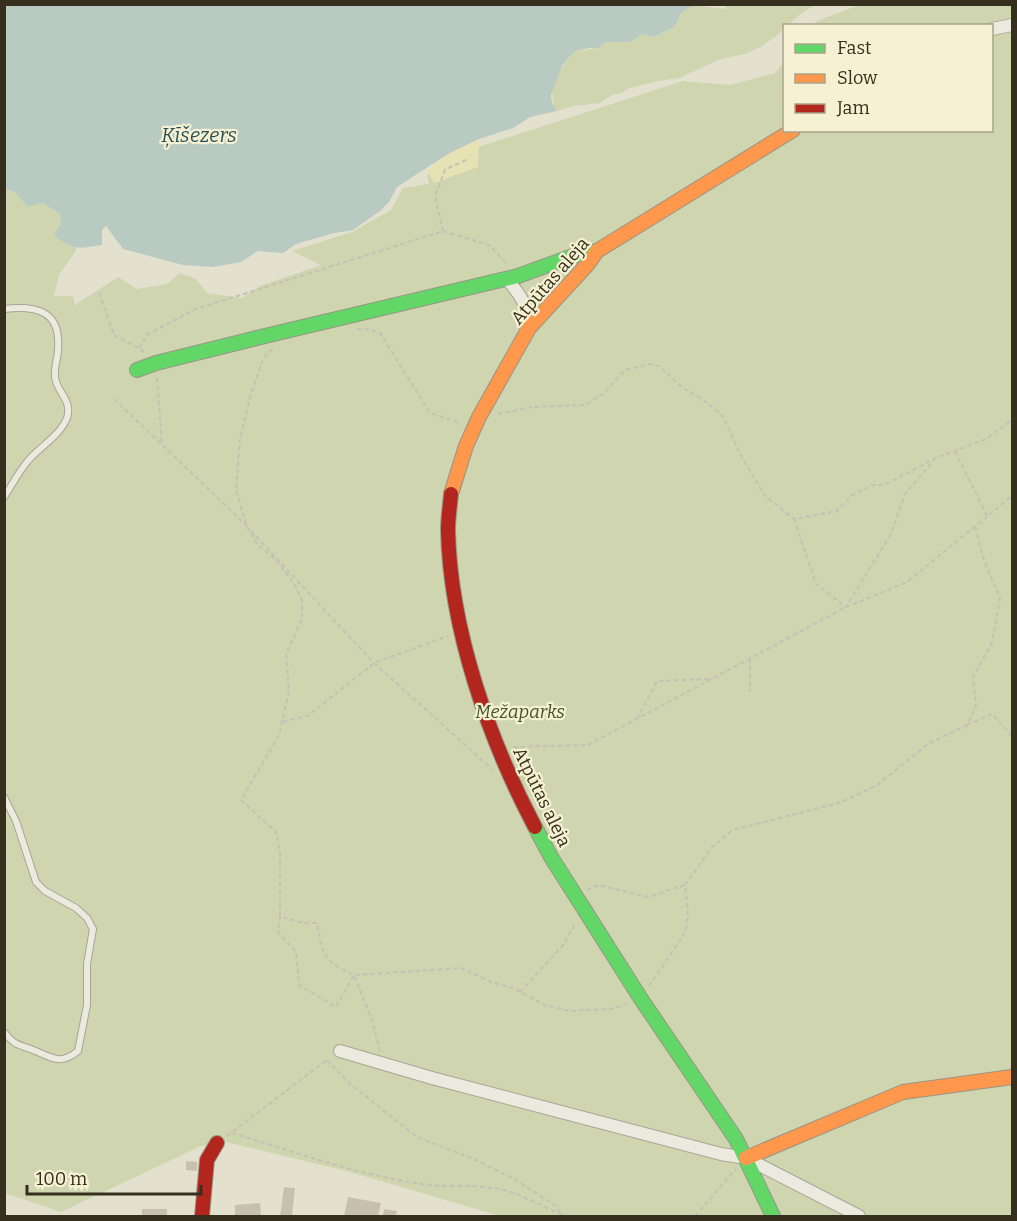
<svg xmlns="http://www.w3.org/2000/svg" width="1017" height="1221" viewBox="0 0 1017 1221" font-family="Bitter,serif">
	<rect width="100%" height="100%" fill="#e3e1cd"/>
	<path fill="#ced5af" d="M 727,4 L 815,5 L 799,15 L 788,25 L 784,26 L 781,32 L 761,47 L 745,54 L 721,59 L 679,78 L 658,81 L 630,88 L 619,94 L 613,94 L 600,103 L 573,106 L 557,111 C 544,90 561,68 575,51 L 598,48 L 606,42 L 630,42 L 642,34 L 655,37 L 674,27 L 682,12 L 694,5 L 725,9 Z
		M 859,5 L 1012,5 L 1012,1216 L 500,1216 L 350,1172 L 226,1142 L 201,1146 L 61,1212 L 5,1193 L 5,189 L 43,203 L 60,214 L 64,242 L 77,249 L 59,275 L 54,296 L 73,296 L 75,305 L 118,277 L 137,289 L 167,284 L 180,273 L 196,279 L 207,293 L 242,298 L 260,286 L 321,265 L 292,251 L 352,232 L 391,210 L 403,188 L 429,184 L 427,175 L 466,151 L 683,81 L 730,85 L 775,73 L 784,62 L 784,130 L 992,130 L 992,26 L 813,25 L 817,21 Z"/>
	<path fill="#e6e2b4" d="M 479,139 L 478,167 L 434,183 L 427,170 L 448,154 Z"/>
	<path fill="#b8cac2" d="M 5,4 L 694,4 L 694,5 L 682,12 L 674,27 L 654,37 L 642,34 L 630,42 L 606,42 L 598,48 L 589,48 L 575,51 L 562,66 L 551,95 L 552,102 L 557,111 L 530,117 L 513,128 L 479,139 L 448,154 L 397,187 L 389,202 L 380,211 L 353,230 L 334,233 L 296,244 L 283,253 L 258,251 L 241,262 L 213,267 L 183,265 L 123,249 L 106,226 L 102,230 L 102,245 C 78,248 75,252 54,235 L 61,224 L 60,214 L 43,203 L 28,207 L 15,192 L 5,189 Z"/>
	<path fill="#c7c0ae" d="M 186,1161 L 197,1162 L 197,1171 L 186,1170 Z
		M 284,1187 L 295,1188 L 292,1216 L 280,1216 Z
		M 348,1197 L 381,1203 L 378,1216 L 344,1216 Z
		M 260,1203 L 261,1216 L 235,1216 L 235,1205 Z
		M 142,1209 L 167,1209 L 167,1216 L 142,1216 Z
		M 384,1209 L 397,1211 L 396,1216 L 383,1216 Z"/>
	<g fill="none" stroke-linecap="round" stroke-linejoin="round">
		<g stroke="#a8a596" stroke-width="8">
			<path id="lane" d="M 4,309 C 37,305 61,311 58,349 C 58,358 54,367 55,376 C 55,391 73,399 67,418 C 60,436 38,448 27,462 C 18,473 12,485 4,497
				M 4,797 L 16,821 L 36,882 L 45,891 L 76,908 L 87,918 L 93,929 L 87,964 L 87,1005 L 78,1051 C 60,1066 51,1057 33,1050 C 18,1044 15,1046 4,1032"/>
		</g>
		<g stroke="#a8a596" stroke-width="14">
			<path id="street" d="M 992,29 L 1012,25
				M 507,279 C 522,297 527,304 529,328
				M 340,1051 L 432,1078 L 721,1154 L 746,1158 L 859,1216"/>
		</g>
		<g stroke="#989586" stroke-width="16">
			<path id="fast" d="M 137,370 L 156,363 L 269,335 L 518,276 L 573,256 L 597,251
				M 535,827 L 551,857 L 641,999 L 736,1139 L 773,1216"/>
		</g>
		<g stroke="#989586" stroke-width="16">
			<path id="slow" d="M 451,494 L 466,446 L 479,417 L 529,328 L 587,265 L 597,251 L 793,130
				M 746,1158 L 903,1092 L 1012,1077"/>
		</g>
		<g stroke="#989586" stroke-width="16">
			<path id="jam" d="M 451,494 C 450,506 448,518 448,530 C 450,629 489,740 535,827
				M 202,1216 L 207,1160 L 217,1143"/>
		</g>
		<path stroke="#c4c2b5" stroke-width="2" stroke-dasharray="4.5 3" stroke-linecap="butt" d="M 443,231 L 435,196 L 445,170 L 466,160
			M 99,293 L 114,335 L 139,348 L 145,353
			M 357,329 L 367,329 L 380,333 L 430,413 L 460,423
			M 139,348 L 148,334 L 196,309 L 443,231 L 489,245 L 506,263
			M 273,349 L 268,352 L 263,359 L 251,394 L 240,438 L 236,490 L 247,527 L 258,545 L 277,561 L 295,585 L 302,600 L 302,619 L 286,654 L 289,691 L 279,735 L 241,800 L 276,832 L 280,854 L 280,916 L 302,923 L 317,923 C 323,956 323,961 354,975 L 373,1023 L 380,1052
			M 157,378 L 162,444
			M 114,399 L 247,526
			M 498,414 L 532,407 L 585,405 L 603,394 L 625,370 L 649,364 L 659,366 L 682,387 L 705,401 L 723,416 L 740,454 L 765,496 L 794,519 L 837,511 L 851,496 L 872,485 L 884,485 L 936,458 L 986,439 L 1012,420
			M 955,451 L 987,516
			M 794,519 L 816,584 L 846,607 L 891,534 L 905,494 L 934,460
			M 251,531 L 374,663 L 492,769
			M 750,659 L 750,692
			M 637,719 L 657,681 L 710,679
			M 283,722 L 309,715 L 374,663 L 448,636
			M 967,725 L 992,714 L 1012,736
			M 513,747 L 588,745 L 846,607 L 907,582 L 1012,496
			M 587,890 L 598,885 L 648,897 L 685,885
			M 280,916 L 278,932 L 296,952 L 299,985 L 336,1007 L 354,975 L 461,968 L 494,983 L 513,988 L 545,1005 L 570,1011 L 611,1009 L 627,1004
			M 649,986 L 686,931 L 688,913 L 685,885 L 712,847 L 733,830 L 842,802 L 877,785 L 928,744 L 967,725 L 976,706 L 973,677 L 992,643 L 1000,598 L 985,563 L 975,527
			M 520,992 L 563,945 L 576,922
			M 327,1060 L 349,1083 L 417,1137 L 476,1160 L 516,1180 L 556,1206 L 562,1216
			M 232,1133 C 295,1152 357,1175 422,1184 C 448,1188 474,1184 500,1189 C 523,1194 545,1209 567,1216
			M 227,1136 L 328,1059
			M 695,1216 L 736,1169"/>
		<use href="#lane" stroke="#eceade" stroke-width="6"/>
		<use href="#street" stroke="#eceade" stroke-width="12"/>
		<use href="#fast" stroke="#63d668" stroke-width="14"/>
		<use href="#slow" stroke="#ff974d" stroke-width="14"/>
		<use href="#jam" stroke="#b3261e" stroke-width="14"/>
	</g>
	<g text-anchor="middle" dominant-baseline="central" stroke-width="4.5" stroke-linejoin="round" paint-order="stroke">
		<g font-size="18" fill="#372f1e" stroke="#f5f1d2">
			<text transform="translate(550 281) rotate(-49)">Atpūtas aleja</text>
			<text transform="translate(542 797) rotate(64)">Atpūtas aleja</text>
		</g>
		<g font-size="18" font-style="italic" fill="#3f5325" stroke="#f5f1d2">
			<text x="520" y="712">Mežaparks</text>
		</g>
		<g font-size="20" font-style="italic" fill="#2d5257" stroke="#f5f1d2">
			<text x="199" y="135">Ķīšezers</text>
		</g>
	</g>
	<rect width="1017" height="1221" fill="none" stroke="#372f1e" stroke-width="12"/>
	<rect x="783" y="24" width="210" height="108" fill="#f5f1d2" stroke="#a9a38a" stroke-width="1.5"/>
	<rect x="795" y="44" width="30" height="9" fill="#63d668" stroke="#a9a38a" stroke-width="1.5"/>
	<text x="837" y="54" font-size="18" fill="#372f1e">Fast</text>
	<rect x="795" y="74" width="30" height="9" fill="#ff974d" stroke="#a9a38a" stroke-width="1.5"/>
	<text x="837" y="84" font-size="18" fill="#372f1e">Slow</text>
	<rect x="795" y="104" width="30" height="9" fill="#b3261e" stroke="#a9a38a" stroke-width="1.5"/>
	<text x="837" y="114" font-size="18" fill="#372f1e">Jam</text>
	<path d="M27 1185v9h174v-9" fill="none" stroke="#372f1e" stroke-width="3"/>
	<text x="36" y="1185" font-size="18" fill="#372f1e" stroke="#f5f1d2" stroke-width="4.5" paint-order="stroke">100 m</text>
</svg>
